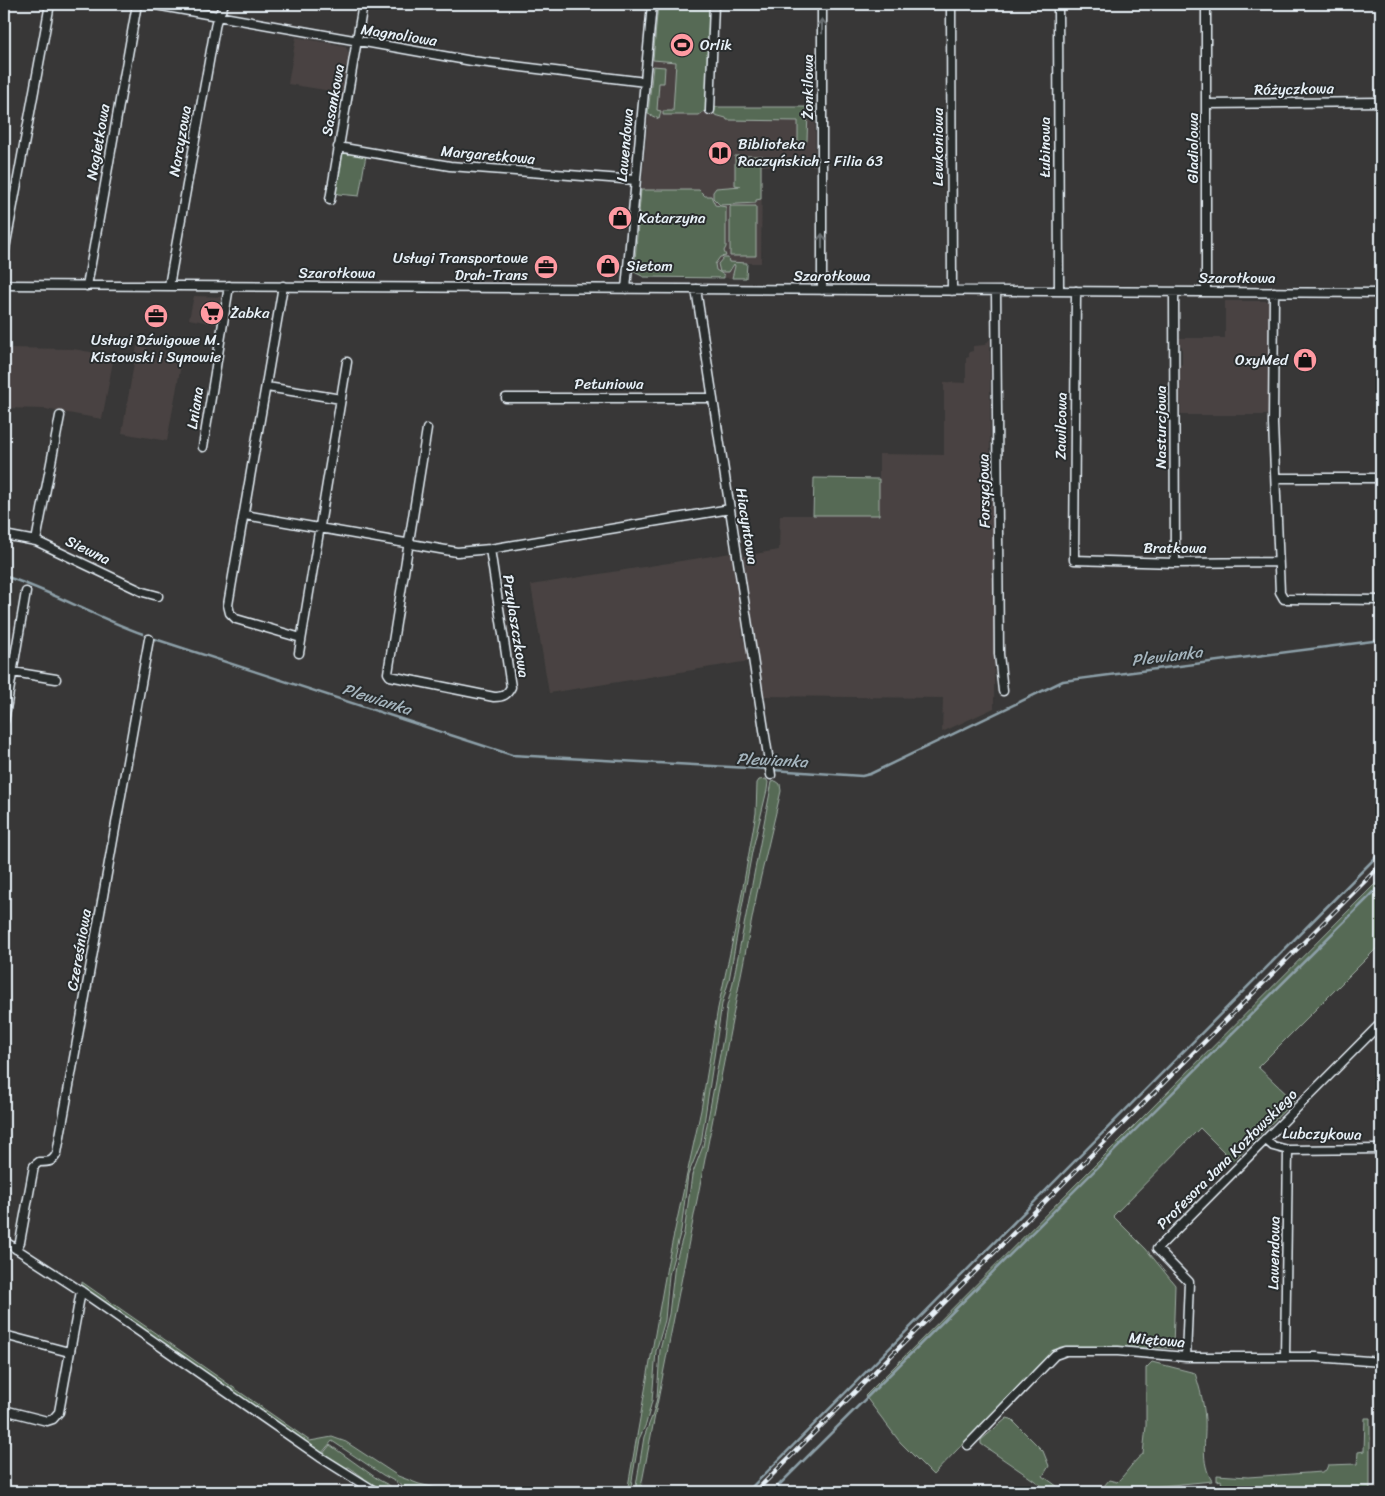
<svg xmlns="http://www.w3.org/2000/svg" width="1385" height="1496" viewBox="0 0 1385 1496" font-family="Sriracha,sans-serif">
	<rect width="100%" height="100%" fill="#383737"/>
	<filter id="ink" filterUnits="userSpaceOnUse"><feTurbulence type="fractalNoise" baseFrequency=".02" numOctaves="2"/><feDisplacementMap in="SourceGraphic" scale="10" xChannelSelector="R" yChannelSelector="G"/><feConvolveMatrix kernelMatrix="1 2 1 2 8 2 1 2 1" color-interpolation-filters="sRGB"/></filter>
	<g filter="url(#ink)">
		<path fill="#494342" d="M 658,4 L 706,110 L 715,110 L 715,107 L 815,107 L 815,166 L 762,166 L 761,263 L 747,263 L 746,278 L 644,277 L 634,272 L 649,106 L 659,83 L 664,83 L 665,67 L 653,66 Z
			M 296,37 L 345,46 L 349,53 L 341,98 L 337,92 L 288,84 Z
			M 194,296 L 226,297 L 220,325 L 189,319 Z
			M 1225,301 L 1268,301 L 1271,304 L 1268,325 L 1271,328 L 1271,415 L 1181,415 L 1179,366 L 1182,364 L 1182,347 L 1179,344 L 1179,338 L 1225,338 Z
			M 990,339 L 990,454 L 995,455 L 994,708 L 942,732 L 943,698 L 764,696 L 743,556 L 779,550 L 780,515 L 879,515 L 879,454 L 944,455 L 944,382 L 966,383 L 966,358 L 969,357 L 969,352 L 973,351 L 973,346 L 985,345 Z
			M 137,346 L 147,348 L 146,357 L 157,358 L 159,350 L 183,354 L 167,441 L 122,433 Z
			M 4,348 L 73,349 L 114,356 L 102,419 L 45,409 L 4,408 Z
			M 731,553 L 743,625 L 742,633 L 749,661 L 549,693 L 531,585 Z"/>
		<path fill="#576a54" stroke="#a0aea6" d="M 658,4 L 710,4 L 706,110 L 699,115 L 663,115 L 663,111 L 673,111 L 676,62 L 653,60 Z
			M 653,66 L 665,67 L 664,83 L 659,83 L 657,110 L 661,111 L 659,119 L 648,114 Z
			M 715,107 L 815,107 L 815,111 L 808,111 L 807,141 L 798,144 L 798,121 L 727,120 L 726,118 L 715,115 L 713,110 Z
			M 345,151 L 348,152 L 348,155 L 351,152 L 366,155 L 359,196 L 338,194 L 336,192 L 341,154 Z
			M 735,156 L 763,156 L 763,158 L 771,158 L 774,163 L 761,163 L 761,199 L 756,200 L 756,203 L 720,205 L 713,198 L 713,192 L 716,188 L 741,186 L 735,185 Z
			M 641,190 L 699,190 L 705,196 L 711,196 L 715,205 L 726,207 L 726,247 L 724,251 L 726,256 L 720,257 L 715,264 L 716,270 L 724,275 L 724,278 L 644,277 L 634,272 Z
			M 730,206 L 756,206 L 756,256 L 730,256 Z
			M 723,258 L 728,258 L 729,262 L 747,263 L 746,278 L 732,278 L 735,266 L 734,264 L 729,272 L 720,272 L 718,264 Z
			M 814,478 L 879,479 L 879,515 L 813,515 Z
			M 766,779 L 768,782 L 767,790 L 752,852 L 729,980 L 722,1004 L 701,1143 L 688,1175 L 681,1230 L 669,1275 L 665,1320 L 656,1351 L 652,1401 L 646,1424 L 639,1439 L 630,1492 L 627,1492 L 667,1266 L 701,1110 L 718,1008 L 737,921 L 756,813 L 757,783 L 759,780 Z
			M 776,781 L 780,784 L 781,791 L 757,893 L 640,1492 L 635,1492 L 644,1437 L 653,1414 L 657,1398 L 660,1350 L 669,1314 L 675,1264 L 684,1233 L 692,1175 L 703,1146 L 723,1038 L 727,1006 L 732,987 L 772,782 Z
			M 1381,878 L 1381,944 L 1258,1067 L 1294,1101 L 1233,1161 L 1200,1128 L 1113,1216 L 1146,1249 L 1175,1285 L 1173,1348 L 1060,1347 L 1046,1357 L 933,1475 L 900,1442 L 865,1396 Z
			M 82,1282 L 310,1441 L 332,1437 L 346,1442 L 398,1476 L 419,1484 L 454,1492 L 415,1492 L 383,1475 L 332,1441 L 321,1454 L 82,1288 Z
			M 1152,1362 L 1195,1373 C 1200,1389 1204,1403 1205,1420 C 1206,1442 1200,1461 1212,1481 L 1132,1489 L 1125,1492 L 1099,1492 L 1109,1480 L 1117,1482 C 1127,1473 1133,1461 1143,1454 L 1146,1426 L 1146,1368 Z
			M 1007,1418 L 1011,1419 L 1043,1451 L 1049,1466 L 1043,1476 L 1065,1492 L 1051,1492 L 981,1444 L 981,1440 Z
			M 1365,1418 L 1370,1418 L 1370,1492 L 1223,1492 L 1221,1480 L 1217,1481 L 1217,1475 L 1248,1477 L 1322,1472 L 1326,1470 L 1328,1465 L 1357,1464 L 1358,1452 L 1364,1451 Z
			M 330,1445 L 379,1480 L 402,1492 L 385,1492 L 365,1483 L 364,1478 L 349,1467 L 343,1468 L 322,1455 Z"/>
		<g fill="none" stroke-linecap="round" stroke-linejoin="round">
			<path stroke="#8da0a9" stroke-width="2.5" d="M 4,576 C 52,591 95,617 143,634
				M 155,639 L 512,755 L 767,769
				M 773,770 L 862,776 L 870,774 L 1063,681 L 1381,640
				M 747,1492 L 1381,852
				M 772,1492 L 1381,885"/>
			<g stroke="#e8f1f8" stroke-width="11">
				<path id="street" d="M 150,4 L 472,61 L 645,82
					M 951,4 L 952,291
					M 1058,4 L 1059,291
					M 1206,4 L 1206,292
					M 1206,104 L 1381,102
					M 710,110 L 714,4
					M 338,147 L 450,166 L 636,180
					M 330,200 L 363,4
					M 4,254 L 50,4
					M 4,285 L 1381,293
					M 87,286 L 137,4
					M 169,286 L 216,22 L 224,4
					M 283,286 L 228,605 L 230,613 L 236,619 L 301,638
					M 626,289 L 652,4
					M 696,289 L 771,775
					M 822,290 L 822,4
					M 996,291 L 999,654 L 1003,691
					M 1076,291 L 1074,560 L 1175,563 L 1277,562
					M 1174,292 L 1175,563
					M 1274,292 L 1273,424 L 1280,592 L 1284,599 L 1287,599 L 1381,600
					M 267,387 L 341,399
					M 506,398 L 712,398
					M 427,429 L 388,673 L 390,676 L 494,697 C 503,697 507,695 511,687 L 490,549
					M 203,447 L 229,286
					M 1276,478 L 1381,478
					M 245,515 L 457,552 L 490,549 L 730,509
					M 4,535 L 36,541 L 143,592 L 158,596
					M 36,541 L 60,416
					M 299,653 L 347,362
					M 4,668 L 13,672 L 56,679
					M 4,721 L 26,592
					M 1265,1139 L 1273,1146 L 1288,1150 L 1381,1149
					M 4,1241 L 81,1291 L 320,1457 L 376,1492
					M 16,1249 L 20,1242 L 34,1166 L 39,1162 C 49,1162 53,1162 57,1153 L 149,639
					M 4,1335 L 69,1352
					M 1186,1357 L 1189,1282 L 1157,1249 L 1381,1023
					M 1285,1357 L 1288,1150
					M 4,1410 L 47,1421 L 53,1419 L 59,1412 L 81,1291
					M 968,1445 L 1055,1355 L 1066,1351 L 1118,1351 L 1186,1357 L 1316,1357 L 1381,1362"/>
			</g>
			<use href="#street" stroke="#2a2d2e" stroke-width="8"/>
			<g stroke="#e8f1f8" stroke-width="4.5">
				<path id="rail" d="M 755,1492 L 1381,865"/>
			</g>
			<use href="#rail" stroke="#2a2d2e" stroke-width="2.5" stroke-dasharray="8" stroke-linecap="butt"/>
		</g>
		<defs><path id="oneway-shaft" d="M-6 0H5M1.5-3L5.5 0L1.5 3" fill="none" stroke-width="1.6" stroke-linecap="round" stroke-linejoin="round" transform="scale(1.25)"/></defs>
		<g stroke="#6c7275">
			<use href="#oneway-shaft" transform="translate(822 26) rotate(-90)"/>
			<use href="#oneway-shaft" transform="translate(822 241) rotate(-90)"/>
		</g>
	</g>
	<defs>
		<g id="stadium-disc" transform="scale(1.25)"><circle r="9.5" fill="#ff9aa2" stroke="#2a2d2e"/><path d="M0-5a6.5 5 0 1 0 0 10a6.5 5 0 1 0 0-10ZM-3.5-1.8h7v3.6h-7Z" fill="#111"/></g>
		<g id="library-disc" transform="scale(1.25)"><circle r="9.5" fill="#ff9aa2" stroke="#2a2d2e"/><path d="M-6-4Q-3-5.5-.7-3.5V5Q-3 3-6 4ZM6-4Q3-5.5 .7-3.5V5Q3 3 6 4Z" fill="#111"/></g>
		<g id="shop-disc" transform="scale(1.25)"><circle r="9.5" fill="#ff9aa2" stroke="#2a2d2e"/><path d="M-5-2.5h2.3a2.7 3.5 0 0 1 5.4 0H5L5.5 6h-11ZM-1.5-2.5h3a1.5 2.3 0 0 0-3 0Z" fill="#111"/></g>
		<g id="office-disc" transform="scale(1.25)"><circle r="9.5" fill="#ff9aa2" stroke="#2a2d2e"/><path d="M-6-3h4V-5.5h4V-3h4V5H-6ZM-1-4.5V-3h2v-1.5ZM-6 0V1H6V0Z" fill="#111"/></g>
		<g id="supermarket-disc" transform="scale(1.25)"><circle r="9.5" fill="#ff9aa2" stroke="#2a2d2e"/><path d="M-6-5.5h2.5l.6 2H6L4.5 2H-2.5L-4.4-4H-6ZM-1.5 3.2a1.3 1.3 0 1 0 .1 0ZM3 3.2a1.3 1.3 0 1 0 .1 0Z" fill="#111"/></g>
	</defs>
	<g fill-rule="evenodd">
		<use href="#stadium-disc" x="682" y="45"/>
		<use href="#library-disc" x="720" y="153"/>
		<use href="#shop-disc" x="620" y="218"/>
		<use href="#shop-disc" x="608" y="266"/>
		<use href="#office-disc" x="546" y="267"/>
		<use href="#supermarket-disc" x="212" y="313"/>
		<use href="#office-disc" x="156" y="316"/>
		<use href="#shop-disc" x="1305" y="360"/>
	</g>
	<g text-anchor="middle" dominant-baseline="central" stroke-width="4" stroke-linejoin="round" paint-order="stroke">
		<g font-size="15" fill="#e8f1f8" stroke="#2a2d2e">
			<text transform="translate(399 35) rotate(9)">Magnoliowa</text>
			<text transform="translate(808 87) rotate(-90)">Żonkilowa</text>
			<text transform="translate(1294 89) rotate(-1)">Różyczkowa</text>
			<text transform="translate(333 100) rotate(-80)">Sasankowa</text>
			<text transform="translate(180 141) rotate(-80)">Narcyzowa</text>
			<text transform="translate(98 142) rotate(-80)">Nagietkowa</text>
			<text transform="translate(625 145) rotate(-85)">Lawendowa</text>
			<text transform="translate(938 147) rotate(-90)">Lewkoniowa</text>
			<text transform="translate(1045 147) rotate(-90)">Łubinowa</text>
			<text transform="translate(1193 148) rotate(-90)">Gladiolowa</text>
			<text transform="translate(488 155) rotate(5)">Margaretkowa</text>
			<text x="337" y="273">Szarotkowa</text>
			<text x="832" y="276">Szarotkowa</text>
			<text x="1237" y="278">Szarotkowa</text>
			<text x="609" y="384">Petuniowa</text>
			<text transform="translate(195 408) rotate(-81)">Lniana</text>
			<text transform="translate(1061 426) rotate(-89)">Zawilcowa</text>
			<text transform="translate(1161 427) rotate(-90)">Nasturcjowa</text>
			<text transform="translate(984 491) rotate(-91)">Forsycjowa</text>
			<text transform="translate(747 526) rotate(81)">Hiacyntowa</text>
			<text x="1175" y="548">Bratkowa</text>
			<text transform="translate(88 550) rotate(26)">Siewna</text>
			<text transform="translate(516 626) rotate(81)">Przylaszczkowa</text>
			<text transform="translate(79 950) rotate(-80)">Czereśniowa</text>
			<text transform="translate(1322 1134) rotate(1)">Lubczykowa</text>
			<text transform="translate(1227 1159) rotate(-45)">Profesora Jana Kozłowskiego</text>
			<text transform="translate(1274 1253) rotate(-89)">Lawendowa</text>
			<text transform="translate(1157 1340) rotate(5)">Miętowa</text>
		</g>
		<g font-size="15" fill="#e8f1f8" stroke="#2a2d2e" text-anchor="start">
			<text x="700" y="45">Orlik</text>
			<text x="738" y="144">Biblioteka<tspan x="738" dy="17">Raczyńskich - Filia 63</tspan></text>
			<text x="638" y="218">Katarzyna</text>
			<text x="528" y="258" text-anchor="end">Usługi Transportowe<tspan x="528" dy="17">Drah-Trans</tspan></text>
			<text x="626" y="266">Sietom</text>
			<text x="230" y="313">Żabka</text>
			<text x="156" y="340" text-anchor="middle">Usługi Dźwigowe M.<tspan x="156" dy="17">Kistowski i Synowie</tspan></text>
			<text x="1288" y="360" text-anchor="end">OxyMed</text>
		</g>
		<g font-size="16" font-style="italic" fill="#a4b4bd" stroke="#2a2d2e">
			<text transform="translate(1167 656) rotate(-7)">Plewianka</text>
			<text transform="translate(377 699) rotate(18)">Plewianka</text>
			<text transform="translate(772 760) rotate(3)">Plewianka</text>
		</g>
	</g>
	<rect width="1385" height="1496" fill="none" stroke="#2a2d2e" stroke-width="20"/>
	<rect x="10" y="10" width="1365" height="1476" fill="none" stroke="#e8f1f8" stroke-width="2" filter="url(#ink)"/>
</svg>
